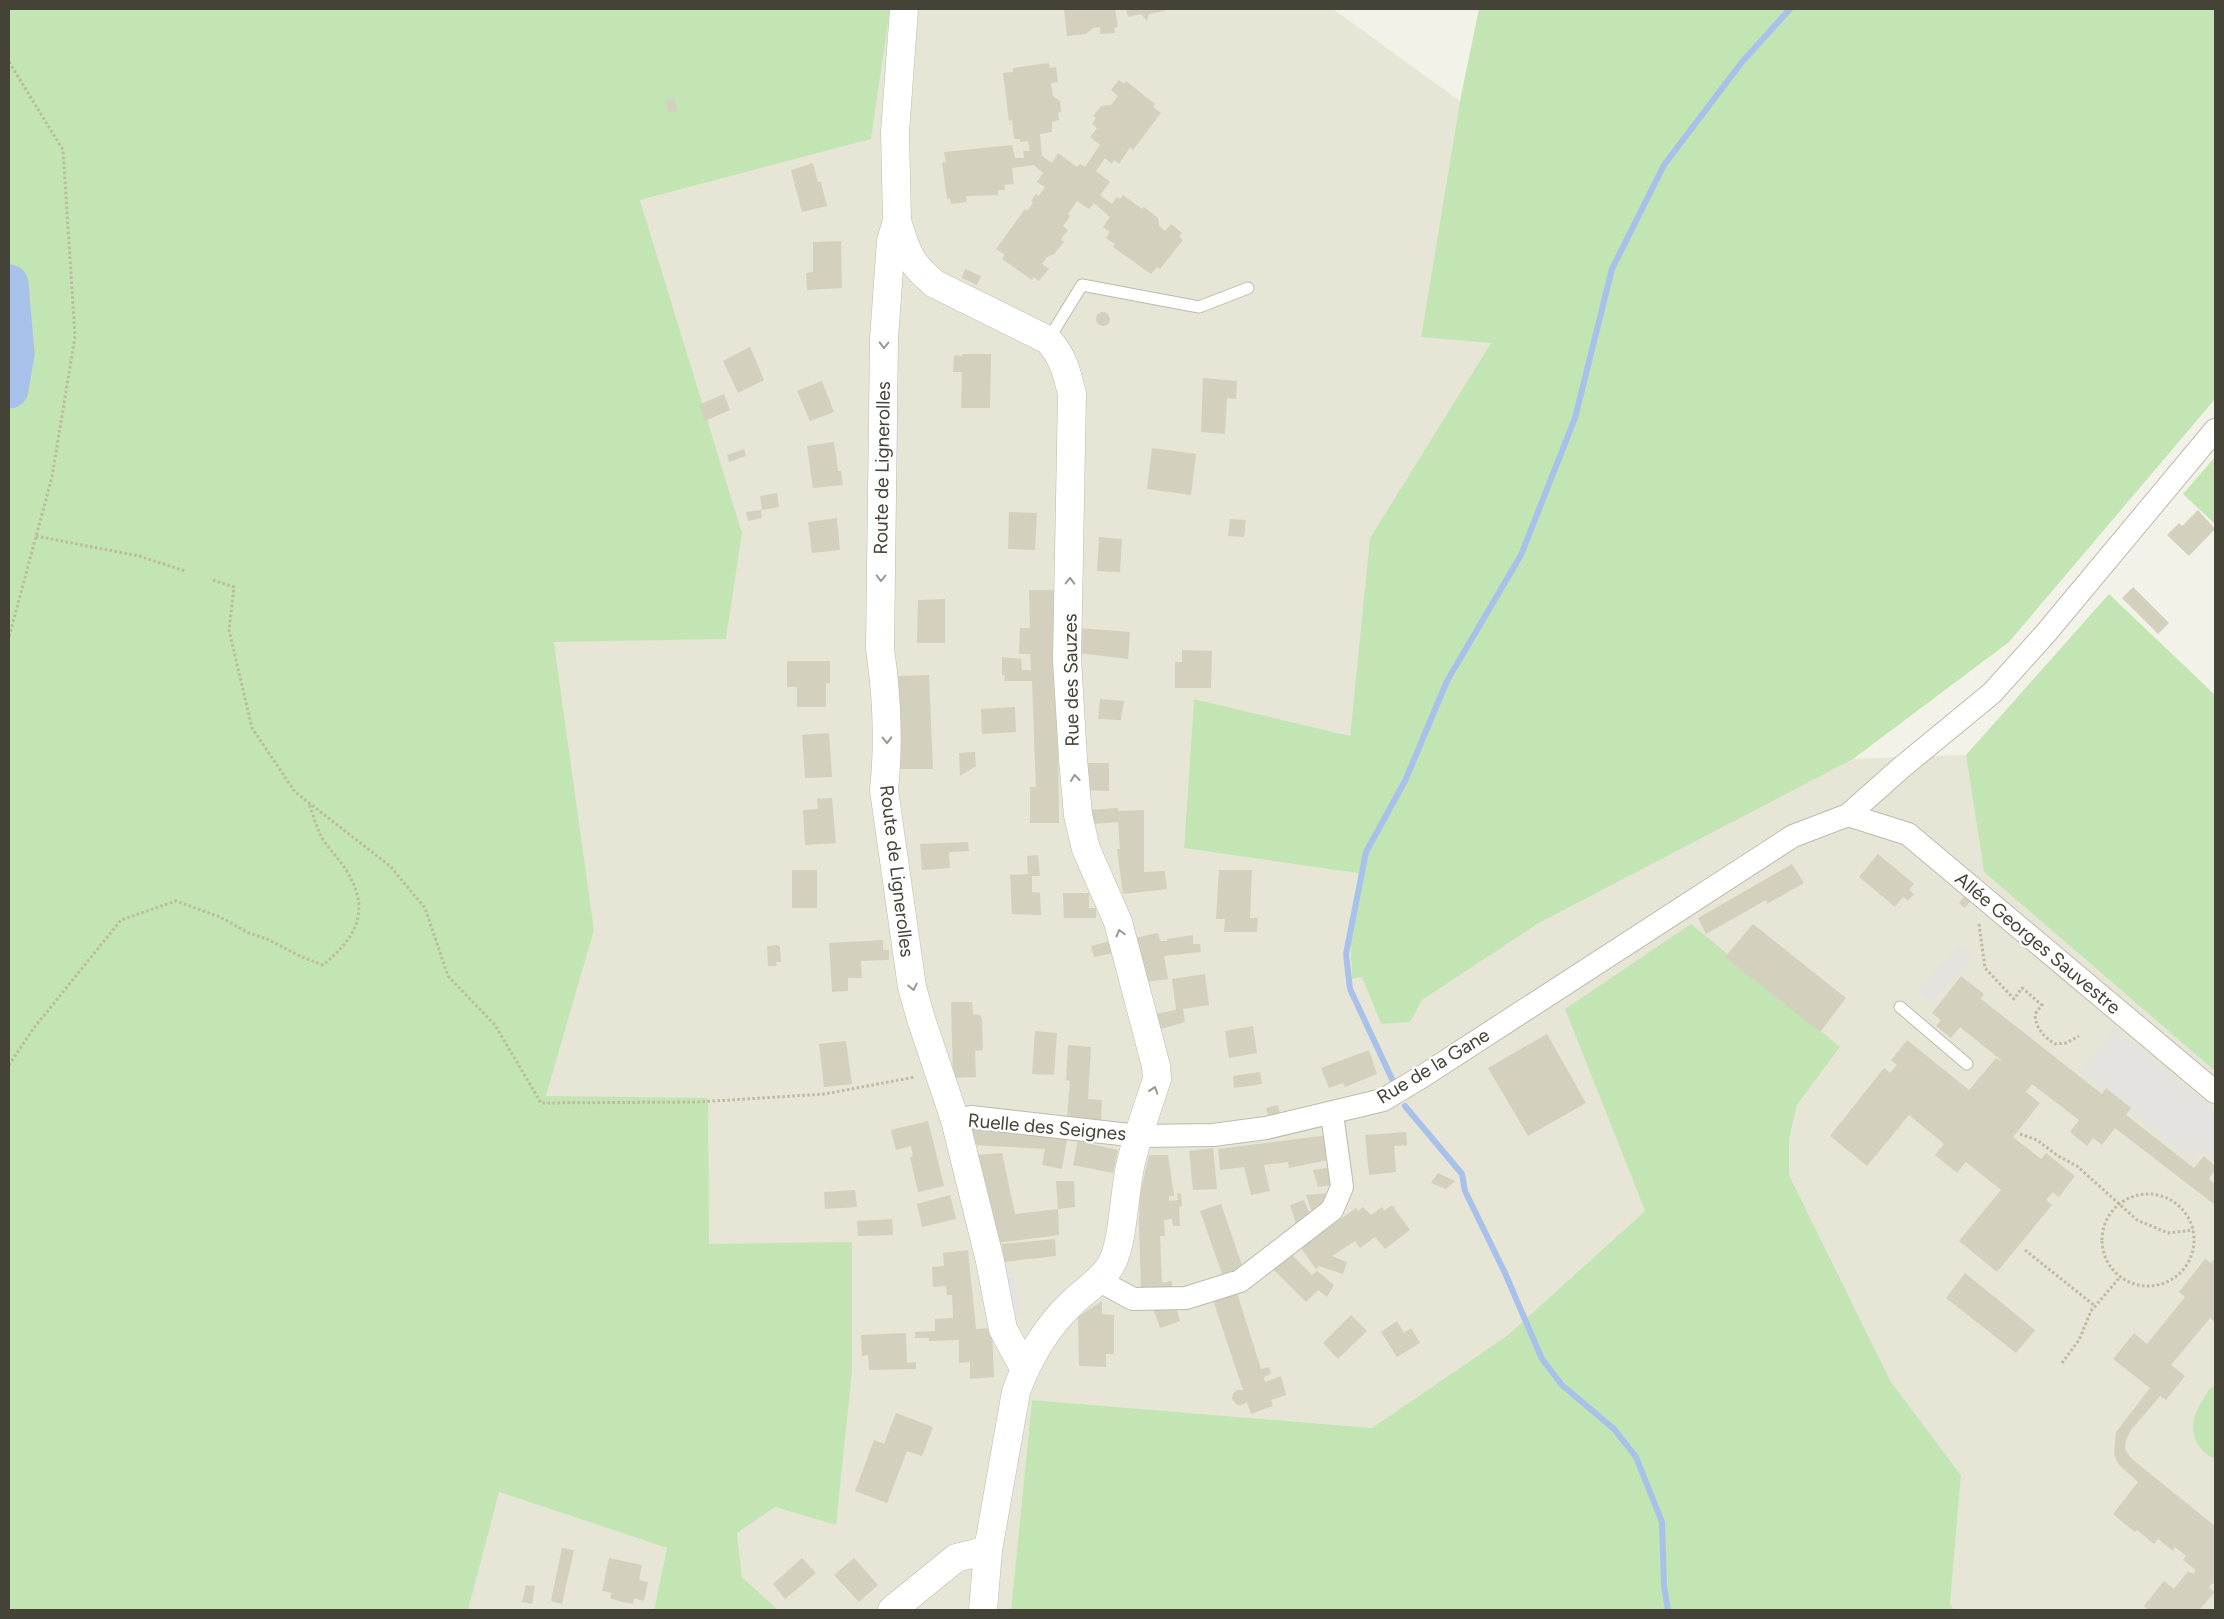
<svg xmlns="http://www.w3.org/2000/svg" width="2224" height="1619" viewBox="0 0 2224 1619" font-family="Figtree,sans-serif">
	<rect width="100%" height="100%" fill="#f2f2e8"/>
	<path fill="#e6e5d6" d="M 890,9 L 1333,9 L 1460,101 L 1421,336 L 1491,343 L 1370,538 L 1350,736 L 1194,699 L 1184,848 L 1365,874 L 1349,920 L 1352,978 L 1362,977 L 1381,1024 L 1422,1000 L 1539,923 L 1853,759 L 1966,755 L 1984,872 L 2215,1071 L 2215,1610 L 1954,1610 L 1950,1604 L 1961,1475 L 1891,1382 L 1789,1175 L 1789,1139 L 1797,1105 L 1840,1047 L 1565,1009 L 1645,1211 L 1508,1335 L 1372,1428 L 1032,1400 L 1011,1610 L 778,1610 L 742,1577 L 737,1533 L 775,1507 L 836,1525 L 709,1244 L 546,1096 L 594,930 L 554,641 L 726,639 L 742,533 L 640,200 L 871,139 Z
		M 498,1492 L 667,1548 L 654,1610 L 468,1610 Z"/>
	<path fill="#c3e4b3" d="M 9,9 L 890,9 L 871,139 L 640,200 L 742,533 L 726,639 L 554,642 L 594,930 L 546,1096 L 708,1098 L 709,1244 L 852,1242 L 852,1371 L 836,1525 L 775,1507 L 737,1533 L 742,1577 L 778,1610 L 654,1610 L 667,1548 L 499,1492 L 468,1610 L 9,1610 Z
		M 1479,9 L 2215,9 L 2215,399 L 2009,642 L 1853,759 L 1539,923 L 1422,1000 L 1410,1022 L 1381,1024 L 1362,977 L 1352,979 L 1349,920 L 1364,874 L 1184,848 L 1194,699 L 1350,736 L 1370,538 L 1491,343 L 1421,337 L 1460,101 Z
		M 2215,457 L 2215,524 L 2183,494 Z
		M 2109,594 L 2215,695 L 2215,1071 L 1984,872 L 1966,755 Z
		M 1691,924 L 1840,1047 L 1797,1105 L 1789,1139 L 1789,1175 L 1891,1382 L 1961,1475 L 1950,1604 L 1954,1610 L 1011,1610 L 1032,1400 L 1372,1428 L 1508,1335 L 1645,1211 L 1565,1009 Z
		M 2215,1385 L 2215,1459 C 2189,1447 2188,1421 2203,1400 C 2206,1394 2209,1388 2215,1385 Z"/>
	<path fill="#e4e3df" d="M 1960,945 L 1973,956 L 1931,1002 L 1918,990 Z
		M 2115,1029 L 2215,1111 L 2215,1162 L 2199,1149 L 2190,1160 L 2081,1071 Z
		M 996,1269 L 1013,1273 L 1022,1316 L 1004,1311 Z"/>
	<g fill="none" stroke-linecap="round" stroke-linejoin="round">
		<path stroke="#a8c1eb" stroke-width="6" d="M 1392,1079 L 1350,989 L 1346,954 L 1366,852 L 1405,781 L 1447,681 L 1521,555 L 1575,418 L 1612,269 L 1664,165 L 1742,62 L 1790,9
			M 1405,1106 L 1462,1174 L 1465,1191 L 1505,1273 L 1542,1359 L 1562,1385 L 1614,1429 L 1636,1457 L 1662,1522 L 1664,1586 L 1668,1610"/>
		<path stroke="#a8c1eb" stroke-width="39" d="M 9,284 L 15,354 L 9,389"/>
	</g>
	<path fill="#d3d0be" d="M 1064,9 L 1115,9 L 1118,27 L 1114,28 L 1115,33 L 1100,34 L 1100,27 L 1093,28 L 1086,34 L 1067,36 Z
		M 1126,9 L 1165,9 L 1165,11 L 1149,14 L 1147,21 L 1141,14 L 1128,17 Z
		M 1049,63 L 1050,68 L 1056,67 L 1058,82 L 1051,83 L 1053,96 L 1060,101 L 1061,112 L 1058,113 L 1059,120 L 1052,122 L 1052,132 L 1040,134 L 1042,156 L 1052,163 L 1058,153 L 1077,167 L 1080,164 L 1085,167 L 1100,145 L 1090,137 L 1097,128 L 1092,124 L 1096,118 L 1093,116 L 1101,106 L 1111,105 L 1118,96 L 1111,90 L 1119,80 L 1124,84 L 1126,81 L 1155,104 L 1153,107 L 1161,113 L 1133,150 L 1130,147 L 1119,164 L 1114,160 L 1112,164 L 1105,158 L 1096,171 L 1110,182 L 1100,195 L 1112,204 L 1117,197 L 1120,199 L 1123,195 L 1142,209 L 1144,207 L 1158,218 L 1159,226 L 1165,231 L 1171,224 L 1182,233 L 1179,237 L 1183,240 L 1160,269 L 1157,267 L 1151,274 L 1113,247 L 1115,244 L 1106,238 L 1110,232 L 1103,227 L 1110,217 L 1094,203 L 1089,209 L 1077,201 L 1068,214 L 1070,216 L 1063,226 L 1068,230 L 1061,239 L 1064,242 L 1054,254 L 1047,257 L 1042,264 L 1049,269 L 1039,281 L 1034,277 L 1032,280 L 1002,259 L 1005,255 L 996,249 L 1025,209 L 1027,211 L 1033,203 L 1031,201 L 1036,194 L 1039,196 L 1045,187 L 1037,182 L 1043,173 L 1034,165 L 1012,168 L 1014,184 L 1004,185 L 1005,190 L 998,190 L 998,195 L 966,196 L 967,202 L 951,204 L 950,198 L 947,199 L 942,163 L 946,162 L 944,152 L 1012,145 L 1015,158 L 1024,158 L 1023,151 L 1030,151 L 1028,141 L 1020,142 L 1020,139 L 1014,139 L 1012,120 L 1009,121 L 1003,73 L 1013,72 L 1013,68 Z
		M 675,99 L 677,111 L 668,112 L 666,100 Z
		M 813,163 L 818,182 L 821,182 L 827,206 L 802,212 L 791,170 Z
		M 841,241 L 842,288 L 807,290 L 806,273 L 813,272 L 813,242 Z
		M 965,269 L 981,276 L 977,285 L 962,278 Z
		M1096 319a7 7 0 1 1 14 0a7 7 0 1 1-14 0Z
		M 750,347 L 764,380 L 738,393 L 723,361 Z
		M 962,354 L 991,354 L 990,408 L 961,408 L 962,372 L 953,372 L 954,355 L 962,356 Z
		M 1203,378 L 1237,381 L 1236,399 L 1227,398 L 1225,434 L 1201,432 Z
		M 822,381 L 834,412 L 810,421 L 797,391 Z
		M 724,394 L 730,410 L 705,421 L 699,405 Z
		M 834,442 L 838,471 L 841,471 L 843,485 L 813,488 L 807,446 Z
		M 1152,448 L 1196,454 L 1191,495 L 1147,489 Z
		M 744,449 L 746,456 L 729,462 L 727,455 Z
		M 777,493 L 779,507 L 762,510 L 760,496 Z
		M 761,510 L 762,518 L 748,521 L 746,512 Z
		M 2198,510 L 2215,529 L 2189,556 L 2167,535 L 2179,523 L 2182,526 Z
		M 1009,512 L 1037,513 L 1035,550 L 1008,549 Z
		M 837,518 L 840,550 L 812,553 L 808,522 Z
		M 1230,519 L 1246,520 L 1244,537 L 1228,536 Z
		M 1099,537 L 1122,539 L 1120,572 L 1097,571 Z
		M 2133,587 L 2169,623 L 2158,634 L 2122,598 Z
		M 1029,590 L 1056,590 L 1059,823 L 1030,823 L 1030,787 L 1036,787 L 1032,681 L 1004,681 L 1005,675 L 1002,675 L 1002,657 L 1021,659 L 1022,670 L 1031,670 L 1030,654 L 1019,654 L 1020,628 L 1030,628 Z
		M 945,599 L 945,643 L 917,643 L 918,600 Z
		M 1079,628 L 1130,632 L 1128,659 L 1078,653 Z
		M 1182,650 L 1212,651 L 1211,688 L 1175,688 L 1175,662 L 1182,662 Z
		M 787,661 L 830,661 L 830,683 L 826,683 L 826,707 L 797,707 L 797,687 L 787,687 Z
		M 929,675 L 933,769 L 900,769 L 897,676 Z
		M 1100,699 L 1124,701 L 1121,720 L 1098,719 Z
		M 1015,707 L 1016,732 L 982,734 L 981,709 Z
		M 829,733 L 832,777 L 805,778 L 802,735 Z
		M 975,752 L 976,766 L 960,776 L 959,753 Z
		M 1087,763 L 1109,763 L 1109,791 L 1086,790 Z
		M 832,798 L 836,843 L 805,845 L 803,810 L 818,809 L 817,799 Z
		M 1118,808 L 1118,811 L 1144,810 L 1144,872 L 1165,871 L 1167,889 L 1123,894 L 1117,849 L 1120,849 L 1118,822 L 1093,824 L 1090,810 Z
		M 968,842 L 969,851 L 949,852 L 950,868 L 922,870 L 920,844 Z
		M 1878,854 L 1914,884 L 1909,890 L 1914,894 L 1908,901 L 1903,897 L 1895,907 L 1859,877 Z
		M 1038,855 L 1040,876 L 1032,876 L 1032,892 L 1040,893 L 1041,915 L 1012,914 L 1010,875 L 1028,874 L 1027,856 Z
		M 1792,864 L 1804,883 L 1767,904 L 1766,900 L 1706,934 L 1698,918 Z
		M 792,870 L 817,870 L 817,908 L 792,908 Z
		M 1219,870 L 1252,870 L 1250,918 L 1258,918 L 1257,932 L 1224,932 L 1225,919 L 1216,919 Z
		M 1063,893 L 1089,893 L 1089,908 L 1096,908 L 1096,918 L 1064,918 Z
		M 1964,896 L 1970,901 L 1965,908 L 1959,903 Z
		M 1753,924 L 1846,998 L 1820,1032 L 1725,957 Z
		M 1158,933 L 1160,941 L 1167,941 L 1167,939 L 1193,935 L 1193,944 L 1200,944 L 1201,952 L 1164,956 L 1168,979 L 1147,982 L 1134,938 Z
		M 883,940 L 883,950 L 889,950 L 889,960 L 861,961 L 862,978 L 848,978 L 848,991 L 832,992 L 829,943 Z
		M 1115,940 L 1118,952 L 1094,957 L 1091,946 Z
		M 777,945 L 780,947 L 781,962 L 776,962 L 777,966 L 768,966 L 767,946 Z
		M 1205,974 L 1209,1005 L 1183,1009 L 1185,1022 L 1161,1029 L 1155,1014 L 1176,1010 L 1172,979 Z
		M 1961,976 L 1984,994 L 1981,999 L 2102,1094 L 2106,1088 L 2131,1108 L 2126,1115 L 2194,1168 L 2204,1156 L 2215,1166 L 2215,1170 L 2209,1179 L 2215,1184 L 2215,1205 L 2115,1128 L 2102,1145 L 2093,1138 L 2087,1146 L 2070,1132 L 2079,1120 L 2032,1084 L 2026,1092 L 2040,1103 L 2013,1137 L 2041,1159 L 2046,1153 L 2075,1176 L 2059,1197 L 2053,1192 L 2046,1200 L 2052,1205 L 1997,1272 L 1959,1241 L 2001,1190 L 1966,1162 L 1957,1173 L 1935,1155 L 1944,1144 L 1909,1115 L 1867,1166 L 1830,1136 L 1884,1068 L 1890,1073 L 1897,1065 L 1891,1060 L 1907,1040 L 1969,1090 L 1996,1058 L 2000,1061 L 2001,1060 L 1960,1027 L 1951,1038 L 1936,1026 L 1941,1020 L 1932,1013 Z
		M 951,1002 L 972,1002 L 973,1014 L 980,1015 L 982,1019 L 983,1050 L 975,1051 L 976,1077 L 953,1078 Z
		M 1253,1026 L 1257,1053 L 1229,1058 L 1225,1031 Z
		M 1035,1031 L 1057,1033 L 1054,1075 L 1032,1074 Z
		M 1547,1034 L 1586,1103 L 1528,1136 L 1488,1068 Z
		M 846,1041 L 852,1084 L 824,1087 L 819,1044 Z
		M 1068,1045 L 1091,1047 L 1088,1099 L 1102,1100 L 1101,1121 L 1067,1118 L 1070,1081 L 1066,1080 Z
		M 1369,1050 L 1377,1074 L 1345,1087 L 1343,1083 L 1329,1088 L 1321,1068 Z
		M 1260,1072 L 1262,1084 L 1234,1088 L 1233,1076 Z
		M 1278,1105 L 1280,1114 L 1269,1118 L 1266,1108 Z
		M 928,1121 L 944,1186 L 918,1192 L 910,1157 L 913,1156 L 911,1146 L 896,1150 L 891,1130 Z
		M 969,1125 L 1068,1134 L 1062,1169 L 1042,1165 L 1045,1149 L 973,1145 Z
		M 1406,1132 L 1407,1145 L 1394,1146 L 1396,1172 L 1369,1175 L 1365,1135 Z
		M 1328,1135 L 1333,1159 L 1289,1168 L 1288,1162 L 1264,1165 L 1270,1191 L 1251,1195 L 1244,1167 L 1220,1170 L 1218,1149 Z
		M 1092,1138 L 1091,1144 L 1118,1150 L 1113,1173 L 1073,1165 L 1078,1140 Z
		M 1213,1148 L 1217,1189 L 1193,1190 L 1189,1151 Z
		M 1002,1153 L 1015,1214 L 1058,1209 L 1059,1235 L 996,1243 L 976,1155 Z
		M 1149,1155 L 1168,1155 L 1174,1196 L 1169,1196 L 1169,1201 L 1178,1200 L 1177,1193 L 1181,1194 L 1182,1206 L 1179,1207 L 1180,1226 L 1173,1226 L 1172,1219 L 1164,1220 L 1165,1236 L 1160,1236 L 1162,1283 L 1171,1281 L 1173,1288 L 1141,1292 L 1139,1223 L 1140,1194 Z
		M 1333,1167 L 1333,1185 L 1318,1187 L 1313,1170 Z
		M 1438,1173 L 1455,1181 L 1446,1189 L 1431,1183 Z
		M 1056,1181 L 1074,1181 L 1075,1207 L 1058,1209 Z
		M 855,1190 L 857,1207 L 825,1209 L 824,1192 Z
		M 1331,1193 L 1313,1215 L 1306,1195 Z
		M 950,1195 L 956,1219 L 922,1227 L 917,1204 Z
		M 1304,1200 L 1311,1217 L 1296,1224 L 1290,1205 Z
		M 1221,1204 L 1243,1268 L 1222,1274 L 1200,1211 Z
		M 1392,1205 L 1410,1230 L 1385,1249 L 1375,1237 L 1360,1248 L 1355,1241 L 1332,1256 L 1347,1262 L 1343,1274 L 1319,1266 L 1316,1269 L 1298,1244 L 1308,1242 L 1356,1208 L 1358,1211 L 1363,1207 L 1371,1215 L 1382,1207 L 1384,1211 Z
		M 892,1219 L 893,1235 L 858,1236 L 857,1221 Z
		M 1055,1239 L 1056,1256 L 1004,1262 L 1002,1244 Z
		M 968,1250 L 976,1329 L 992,1328 L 994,1377 L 970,1379 L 970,1362 L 959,1363 L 959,1340 L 929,1341 L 929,1338 L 915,1338 L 915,1332 L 935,1331 L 935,1319 L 953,1318 L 952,1295 L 947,1295 L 946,1286 L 933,1287 L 932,1267 L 944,1266 L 943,1253 Z
		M 1288,1251 L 1312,1275 L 1317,1271 L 1334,1285 L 1327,1297 L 1318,1290 L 1306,1302 L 1270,1266 Z
		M 2215,1258 L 2215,1322 L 2210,1318 L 2171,1365 L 2185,1376 L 2166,1400 L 2160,1396 L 2131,1430 L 2126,1440 L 2125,1450 L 2133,1460 L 2215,1526 L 2215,1585 L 2213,1583 L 2209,1587 L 2215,1592 L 2200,1609 L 2202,1610 L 2148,1610 L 2144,1606 L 2164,1581 L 2174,1589 L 2188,1571 L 2193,1574 L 2196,1570 L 2183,1560 L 2186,1556 L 2175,1547 L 2173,1551 L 2158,1539 L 2154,1544 L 2137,1530 L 2135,1532 L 2113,1514 L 2138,1482 L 2118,1464 L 2114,1454 L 2116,1432 L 2150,1388 L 2113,1359 L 2134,1333 L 2147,1344 L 2185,1297 L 2179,1292 L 2205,1259 L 2211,1263 Z
		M 1965,1273 L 2035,1330 L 2016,1353 L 1946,1298 Z
		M 1237,1293 L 1261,1369 L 1269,1367 L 1271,1374 L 1264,1377 L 1265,1382 L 1281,1376 L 1286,1395 L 1271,1400 L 1273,1406 L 1251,1414 L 1247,1402 L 1241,1405 L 1237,1405 L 1232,1399 L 1233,1394 L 1237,1390 L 1243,1390 L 1213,1300 Z
		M 1102,1301 L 1102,1314 L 1114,1315 L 1114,1354 L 1106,1354 L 1106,1367 L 1079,1366 L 1078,1317 Z
		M 1152,1305 L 1176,1307 L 1180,1321 L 1160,1328 Z
		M 1351,1315 L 1367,1331 L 1338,1359 L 1323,1343 Z
		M 1397,1321 L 1404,1333 L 1411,1328 L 1420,1343 L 1397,1357 L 1381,1332 Z
		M 906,1333 L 907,1363 L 916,1362 L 916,1369 L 869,1370 L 868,1355 L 862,1356 L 861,1335 Z
		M 896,1413 L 933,1427 L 922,1456 L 907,1451 L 887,1503 L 855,1491 L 874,1440 L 884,1444 Z
		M 562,1548 L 574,1550 L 562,1604 L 551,1601 Z
		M 609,1558 L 642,1565 L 639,1580 L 648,1582 L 644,1601 L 634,1598 L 633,1604 L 622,1602 L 610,1598 L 612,1593 L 602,1591 Z
		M 802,1558 L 816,1573 L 785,1599 L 773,1584 Z
		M 854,1558 L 878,1585 L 859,1602 L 834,1575 Z
		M 526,1585 L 535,1586 L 532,1604 L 522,1602 Z"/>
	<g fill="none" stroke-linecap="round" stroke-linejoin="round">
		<g stroke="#bdbbab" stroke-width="13">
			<path id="service" d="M 1048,340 L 1082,285 L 1199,307 L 1248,288
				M 1900,1007 L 1967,1064"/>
		</g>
		<g stroke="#bdbbab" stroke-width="24">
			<path id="minor" d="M 1848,815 L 1908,834 L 2215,1092
				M 955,1120 L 971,1117 L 1138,1136 L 1213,1135 L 1266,1128 L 1383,1100 L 1423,1076 L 1793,836 L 1848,815 L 1902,767 L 1992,693 L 2046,633 L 2215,430
				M 1098,1280 L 1133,1299 L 1186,1298 L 1240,1281 L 1332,1210 L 1342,1187 L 1332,1114"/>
		</g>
		<g stroke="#bdbbab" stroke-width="29">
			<path id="tertiary" d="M 904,9 L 895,132 L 897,221 L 891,241 L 884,339 L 880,649 C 887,696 889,743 884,790 L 912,987 L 921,1019 L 955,1120 L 990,1261 L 1003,1329 L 1024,1368
				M 897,221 C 907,252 909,263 935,284 L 1048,340 C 1063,356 1067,373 1072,394 L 1067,659 L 1073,759 L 1078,815 L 1086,849 L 1118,922 L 1156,1066 L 1157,1079 C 1148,1107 1138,1134 1131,1162 C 1124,1190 1124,1239 1112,1263 C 1104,1279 1085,1290 1072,1303 C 1047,1326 1027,1360 1016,1392 L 988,1550 L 983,1610
				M 892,1610 L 956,1558 L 988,1550"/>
		</g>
		<path stroke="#beba9d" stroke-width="3" stroke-dasharray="2.5 2.5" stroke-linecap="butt" d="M 9,62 L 63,150 L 75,336 L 52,477 L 9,637
			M 36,536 L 139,556 L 185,571
			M 213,580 L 234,587 L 229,630 L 252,728 L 295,792 L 390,866 L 425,908 L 448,976 L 495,1025 L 541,1103 L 698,1102 L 825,1094 L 915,1077
			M 1979,924 L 1985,968 L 2014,999 L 2022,988 L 2042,1005 L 2035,1014 C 2036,1029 2043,1036 2055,1044 L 2066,1043 L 2079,1036
			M 9,1065 L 33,1029 L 121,920 L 176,901 L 220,917 L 249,933 L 267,939 L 302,957 L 323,965 C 356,938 372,910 346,870 C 339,858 327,848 321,836 C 316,826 313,814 309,804
			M 2020,1134 L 2037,1140 L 2058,1156 L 2077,1166 L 2137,1220 L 2168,1233 L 2193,1230
			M2102 1240a46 46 0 1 1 92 0a46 46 0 1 1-92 0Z
			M 2025,1250 L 2095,1306
			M 2062,1363 L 2079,1340 L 2091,1311 L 2121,1276"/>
		<use href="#service" stroke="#fff" stroke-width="11"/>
		<use href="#minor" stroke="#fff" stroke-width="22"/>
		<use href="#tertiary" stroke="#fff" stroke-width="28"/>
	</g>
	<defs><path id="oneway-chevron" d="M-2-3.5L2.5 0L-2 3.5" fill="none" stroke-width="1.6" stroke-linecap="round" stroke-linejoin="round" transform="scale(1.25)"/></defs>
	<g stroke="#999891">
		<use href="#oneway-chevron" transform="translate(884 345) rotate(91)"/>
		<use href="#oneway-chevron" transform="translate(881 578) rotate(91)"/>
		<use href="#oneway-chevron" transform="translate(1070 581) rotate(-89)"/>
		<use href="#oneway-chevron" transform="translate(887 740) rotate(89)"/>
		<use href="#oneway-chevron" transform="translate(1075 778) rotate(-96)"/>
		<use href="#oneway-chevron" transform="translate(1120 933) rotate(-105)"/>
		<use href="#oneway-chevron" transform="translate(913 987) rotate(78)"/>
		<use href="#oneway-chevron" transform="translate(1154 1090) rotate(-71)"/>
	</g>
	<g text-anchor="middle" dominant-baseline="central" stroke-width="4.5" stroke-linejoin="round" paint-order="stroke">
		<g font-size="19" fill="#454337" stroke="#fff">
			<text transform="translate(882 468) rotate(-89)">Route de Lignerolles</text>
			<text transform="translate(1071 680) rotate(-91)">Rue des Sauzes</text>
			<text transform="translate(897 871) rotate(83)">Route de Lignerolles</text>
			<text transform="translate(2038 943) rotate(40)">Allée Georges Sauvestre</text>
			<text transform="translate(1433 1066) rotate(-31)">Rue de la Gane</text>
			<text transform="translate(1047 1127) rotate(5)">Ruelle des Seignes</text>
		</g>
	</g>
	<rect width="2224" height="1619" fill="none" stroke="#454337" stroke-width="20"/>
</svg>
